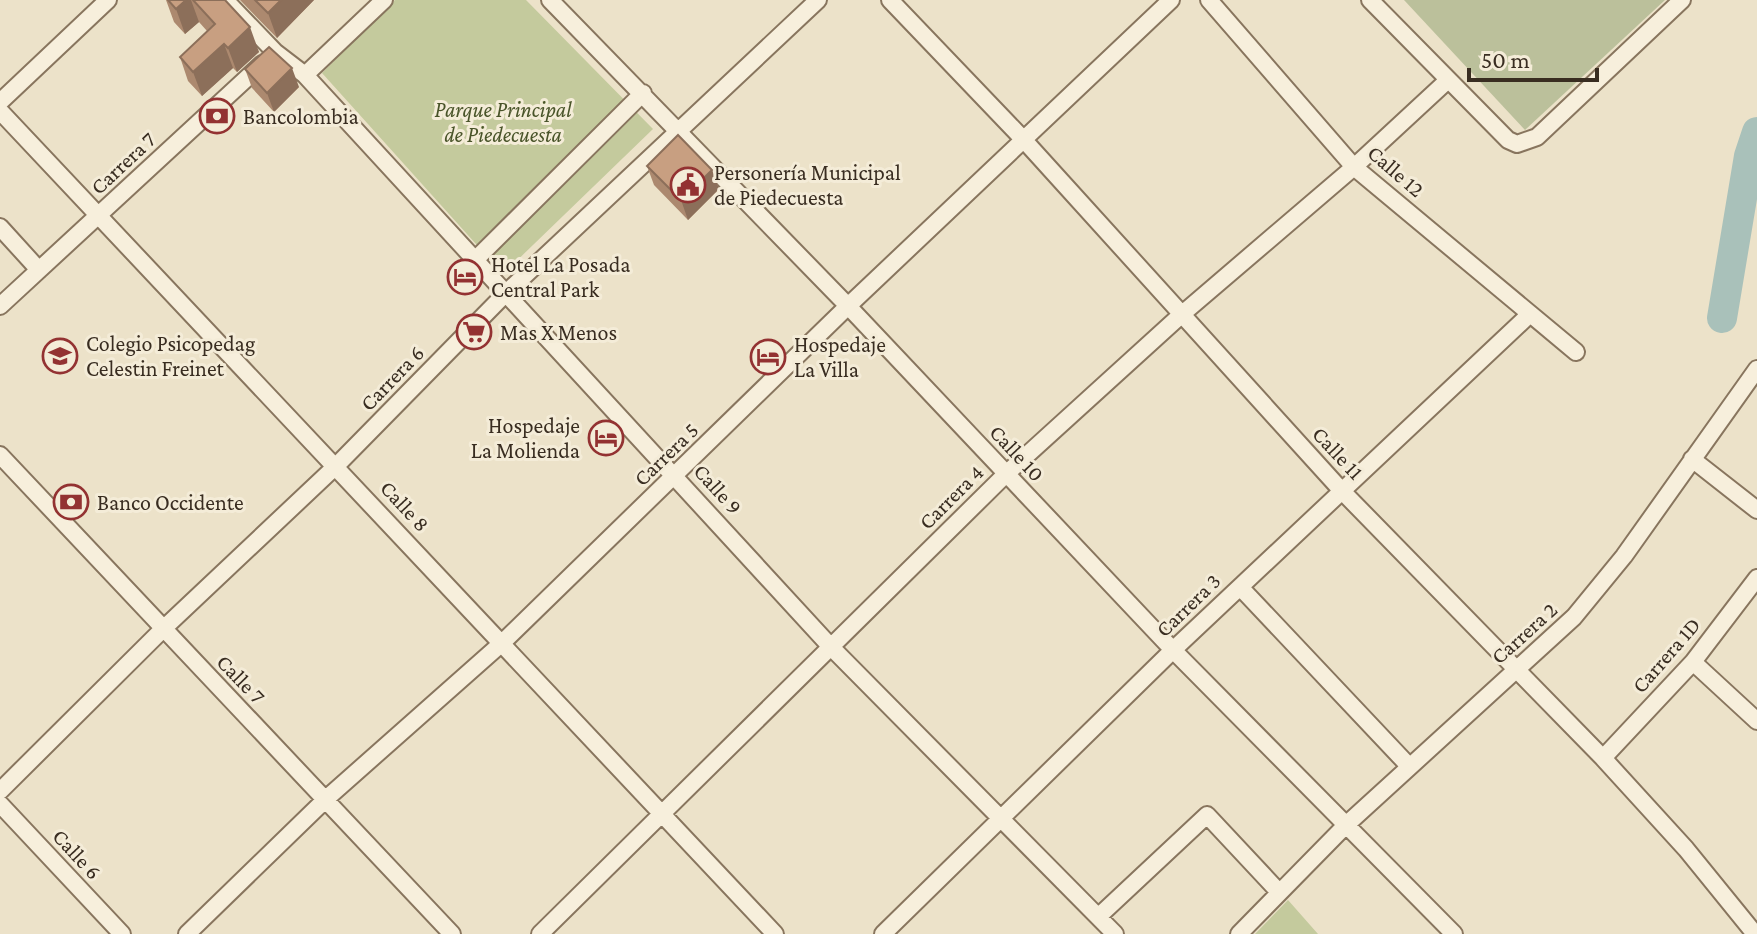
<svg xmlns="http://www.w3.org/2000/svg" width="1757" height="934" viewBox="0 0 1757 934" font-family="'Crimson Pro',serif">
	<rect width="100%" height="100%" fill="#ece2c9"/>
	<path fill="#c4ca9d" d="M 395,0 L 526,0 L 653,129 L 503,274 L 322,73 Z
		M 1288,900 L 1318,934 L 1255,934 Z"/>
	<path fill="#bbc09b" d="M 1404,0 L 1665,0 L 1525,130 Z"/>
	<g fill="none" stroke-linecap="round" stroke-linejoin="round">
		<path stroke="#a9c1ba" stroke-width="30" d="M 1722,318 L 1749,156 L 1757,132"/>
		<g stroke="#88755e" stroke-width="20">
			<path id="minor" d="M 225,0 L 275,52 L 305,75 L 831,647 L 1115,934
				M 550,0 L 848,306 L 1173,650 L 1454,934
				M 890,0 L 1023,139 L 1342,491 L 1603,758 L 1686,849 L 1755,934
				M 1209,0 L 1354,167 L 1576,352
				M 1370,0 L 1508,140 L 1517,144 L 1537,137 L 1682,0
				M 305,75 L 384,0
				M 0,102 L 108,0
				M 0,111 L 775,934
				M 0,227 L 39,270
				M 475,260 L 643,93
				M 0,306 L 262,64
				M 0,455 L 452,934
				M 1692,459 L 1757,510
				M 1240,587 L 1409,766
				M 1693,662 L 1757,721
				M 1603,758 L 1693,662 L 1757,578
				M 0,791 L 162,630 L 337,465 L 505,294 L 818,0
				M 0,804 L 122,934
				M 1099,916 L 1207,815 L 1279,892
				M 187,934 L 327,798 L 502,643 L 848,306 L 1171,0
				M 540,934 L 1006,474 L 1181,315 L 1354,167 L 1448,80
				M 883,934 L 1173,650 L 1530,314
				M 1239,934 L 1346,825 L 1574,617 L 1624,556 L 1757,369"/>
		</g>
		<use href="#minor" stroke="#f7efdc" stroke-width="16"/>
	</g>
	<path fill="#ac896f" d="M 166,0 L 225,0 L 259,52 L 237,72 L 233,68 L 202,96 L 188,81 L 180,57 L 207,31 L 199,22 L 185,34 L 174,22 Z
		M 240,0 L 314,0 L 277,38 Z
		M 245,69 L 299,87 L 274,112 L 252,88 Z
		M 647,166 L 712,170 L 719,189 L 688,220 L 654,185 Z"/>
	<path fill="#8c6f5a" d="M 186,0 L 191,0 L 199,22 L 185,34 L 176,9 Z
		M 281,0 L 314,0 L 277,38 L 268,13 Z
		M 250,27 L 259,52 L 237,72 L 228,48 Z
		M 224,44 L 233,68 L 202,96 L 193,72 Z
		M 292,68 L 299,87 L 274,112 L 267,93 Z
		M 712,170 L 719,189 L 688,220 L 681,200 Z"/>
	<path fill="#c89f81" stroke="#8c6f5a" stroke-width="2" d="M 168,0 L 186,0 L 176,9 Z
		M 193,0 L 225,0 L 250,27 L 228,48 L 224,44 L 193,72 L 180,57 L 215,24 Z
		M 255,0 L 281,0 L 268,13 Z
		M 269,47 L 292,68 L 267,93 L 245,69 Z
		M 678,135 L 712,170 L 681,200 L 647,166 Z"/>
	<defs>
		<g id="bank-ring" transform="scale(1.8)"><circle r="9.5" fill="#f4ecd8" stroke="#933232" stroke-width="1.5"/><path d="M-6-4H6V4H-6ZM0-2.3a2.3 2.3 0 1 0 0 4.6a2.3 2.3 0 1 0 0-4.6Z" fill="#933232"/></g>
		<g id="civic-ring" transform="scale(1.8)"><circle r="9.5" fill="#f4ecd8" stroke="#933232" stroke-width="1.5"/><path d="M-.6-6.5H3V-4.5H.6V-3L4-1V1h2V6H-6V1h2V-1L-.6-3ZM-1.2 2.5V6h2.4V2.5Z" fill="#933232"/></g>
		<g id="hotel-ring" transform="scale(1.8)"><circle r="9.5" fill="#f4ecd8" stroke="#933232" stroke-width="1.5"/><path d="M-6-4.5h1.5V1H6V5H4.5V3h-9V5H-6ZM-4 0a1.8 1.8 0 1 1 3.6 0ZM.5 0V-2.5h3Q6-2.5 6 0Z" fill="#933232"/></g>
		<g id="supermarket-ring" transform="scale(1.8)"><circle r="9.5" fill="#f4ecd8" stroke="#933232" stroke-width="1.5"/><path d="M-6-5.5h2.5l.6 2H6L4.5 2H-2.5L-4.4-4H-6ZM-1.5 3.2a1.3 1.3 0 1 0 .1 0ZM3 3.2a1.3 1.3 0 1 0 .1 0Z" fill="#933232"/></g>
		<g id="school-ring" transform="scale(1.8)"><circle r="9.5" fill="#f4ecd8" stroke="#933232" stroke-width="1.5"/><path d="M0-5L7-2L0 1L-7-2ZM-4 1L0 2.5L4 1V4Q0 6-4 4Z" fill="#933232"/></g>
	</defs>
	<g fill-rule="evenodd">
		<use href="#bank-ring" x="217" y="116"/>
		<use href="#civic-ring" x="688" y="185"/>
		<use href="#hotel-ring" x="465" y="277"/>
		<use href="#supermarket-ring" x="474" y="332"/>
		<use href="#school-ring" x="60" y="356"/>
		<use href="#hotel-ring" x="768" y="357"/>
		<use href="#hotel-ring" x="606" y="438"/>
		<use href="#bank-ring" x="71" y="502"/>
	</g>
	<g text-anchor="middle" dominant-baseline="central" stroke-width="6" stroke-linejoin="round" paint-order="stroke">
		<g font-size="22" font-style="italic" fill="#495429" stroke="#f4ecd8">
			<text x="503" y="109">Parque Principal<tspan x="503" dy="25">de Piedecuesta</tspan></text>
		</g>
		<g font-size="22" fill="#392d21" stroke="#f4ecd8" text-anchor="start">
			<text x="243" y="116">Bancolombia</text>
			<text x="714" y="172">Personería Municipal<tspan x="714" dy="25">de Piedecuesta</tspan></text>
			<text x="491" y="264">Hotel La Posada<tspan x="491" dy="25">Central Park</tspan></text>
			<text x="500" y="332">Mas X Menos</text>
			<text x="86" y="343">Colegio Psicopedag<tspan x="86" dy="25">Celestin Freinet</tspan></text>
			<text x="794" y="344">Hospedaje<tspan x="794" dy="25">La Villa</tspan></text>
			<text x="580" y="425" text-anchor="end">Hospedaje<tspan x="580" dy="25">La Molienda</tspan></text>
			<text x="97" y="502">Banco Occidente</text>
		</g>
		<g font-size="22" fill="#392d21" stroke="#f4ecd8">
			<text transform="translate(123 163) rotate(-43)">Carrera 7</text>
			<text transform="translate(1396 171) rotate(41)">Calle 12</text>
			<text transform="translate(392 378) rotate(-46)">Carrera 6</text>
			<text transform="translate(1017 453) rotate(47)">Calle 10</text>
			<text transform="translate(1338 453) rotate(47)">Calle 11</text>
			<text transform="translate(666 454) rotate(-44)">Carrera 5</text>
			<text transform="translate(718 489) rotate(48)">Calle 9</text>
			<text transform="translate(951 497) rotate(-45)">Carrera 4</text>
			<text transform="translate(405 506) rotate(47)">Calle 8</text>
			<text transform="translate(1188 605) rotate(-44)">Carrera 3</text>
			<text transform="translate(1524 633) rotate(-42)">Carrera 2</text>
			<text transform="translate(1666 655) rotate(-49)">Carrera 1D</text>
			<text transform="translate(241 679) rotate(46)">Calle 7</text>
			<text transform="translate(77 854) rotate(47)">Calle 6</text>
		</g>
	</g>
	<path d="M1469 68v12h128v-12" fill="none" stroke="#392d21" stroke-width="4"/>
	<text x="1481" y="68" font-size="24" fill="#392d21" stroke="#f4ecd8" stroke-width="6" paint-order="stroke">50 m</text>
</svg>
